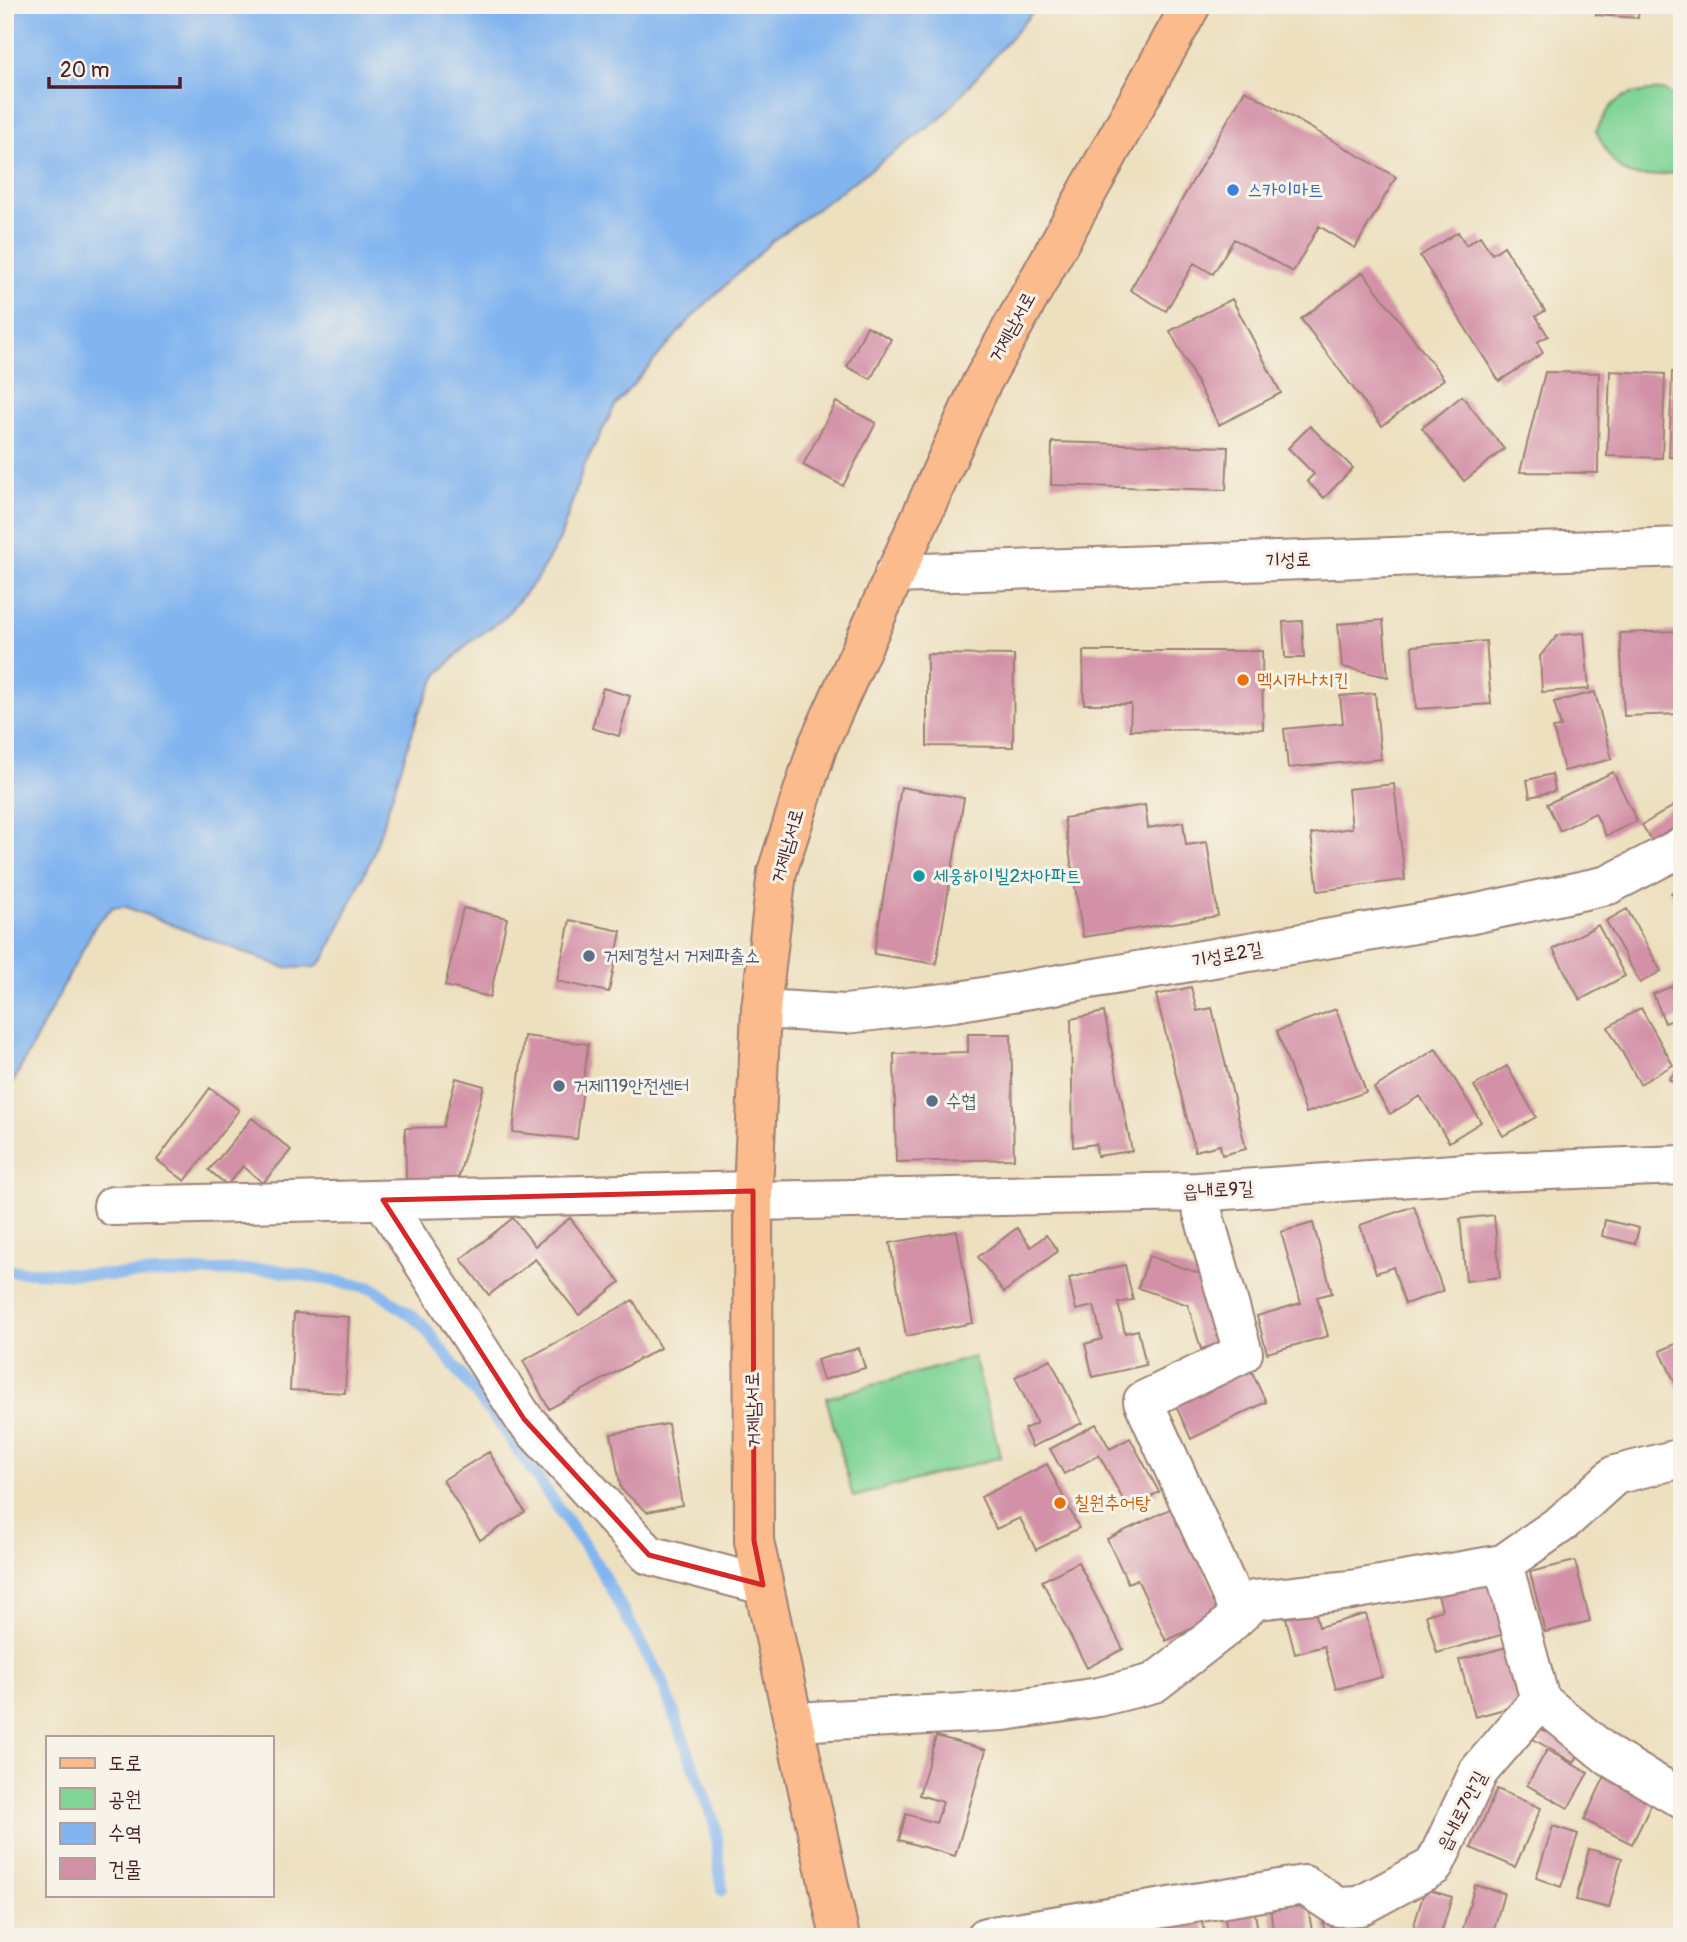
<svg xmlns="http://www.w3.org/2000/svg" width="1687" height="1942" viewBox="0 0 1687 1942" font-family="Pangolin,'Poor Story',sans-serif">
	<rect width="100%" height="100%" fill="#f7f3e8"/>
	<filter id="ink" filterUnits="userSpaceOnUse"><feTurbulence type="fractalNoise" baseFrequency=".0143" numOctaves="2"/><feDisplacementMap in="SourceGraphic" scale="14" xChannelSelector="R" yChannelSelector="G"/><feConvolveMatrix kernelMatrix="1 2 1 2 8 2 1 2 1" color-interpolation-filters="sRGB"/></filter>
	<filter id="wash" filterUnits="userSpaceOnUse"><feTurbulence type="fractalNoise" baseFrequency=".00686" numOctaves="4" result="noise"/><feDisplacementMap in="SourceGraphic" scale="28" xChannelSelector="R" yChannelSelector="G"/><feGaussianBlur stdDeviation="1.57" result="paint"/><feColorMatrix in="noise" values="0 0 0 0 0 0 0 0 0 0 0 0 0 0 0 0 0 1.4 0 .05"/><feComposite in="paint" operator="in"/></filter>
	<g filter="url(#wash)">
		<rect width="100%" height="100%" fill="#ede0bf"/>
		<path fill="#80d496" stroke="#657a60" stroke-width="2" d="M 1663,90 L 1682,102 L 1682,171 C 1628,181 1621,181 1596,131 C 1615,94 1624,93 1663,90 Z
			M 974,1357 L 1001,1457 L 853,1497 L 826,1398 Z"/>
		<path fill="#82b5ef" stroke="#666a8d" stroke-width="2" d="M 5,5 L 1039,5 L 940,119 L 771,242 L 693,316 L 616,404 L 584,466 L 560,539 L 537,579 L 504,618 L 469,643 L 438,674 L 419,712 L 373,855 L 325,958 L 316,967 L 285,968 L 126,907 L 113,907 L 96,924 L 5,1098 Z"/>
		<g fill="none" stroke-linecap="round" stroke-linejoin="round">
			<path stroke="#82b5ef" stroke-width="12" d="M 5,1271 L 110,1275 L 270,1269 L 373,1288 L 420,1322 L 502,1427 L 597,1564 L 662,1681 L 715,1825 L 722,1890"/>
		</g>
		<g id="blocks">
			<path fill="#d391a7" d="M 1596,5 L 1639,5 L 1638,18 L 1596,15 Z
				M 1245,90 L 1396,177 L 1355,248 L 1319,226 L 1293,272 L 1234,239 L 1213,274 L 1194,263 L 1166,311 L 1130,290 Z
				M 1458,232 L 1466,245 L 1480,236 L 1492,254 L 1504,246 L 1545,311 L 1536,316 L 1548,336 L 1537,342 L 1543,353 L 1499,381 L 1420,256 Z
				M 1363,272 L 1444,379 L 1382,426 L 1301,319 Z
				M 1232,299 L 1281,393 L 1219,425 L 1170,331 Z
				M 867,326 L 891,339 L 871,379 L 847,367 Z
				M 1610,371 L 1665,374 L 1662,458 L 1607,456 Z
				M 1545,372 L 1599,373 L 1598,473 L 1520,472 Z
				M 1672,372 L 1682,372 L 1682,457 L 1669,457 Z
				M 1462,396 L 1504,449 L 1464,481 L 1422,428 Z
				M 836,402 L 876,423 L 843,486 L 803,465 Z
				M 1310,426 L 1353,468 L 1324,498 L 1307,481 L 1314,474 L 1288,448 Z
				M 1052,442 L 1228,447 L 1226,490 L 1051,485 Z
				M 1383,620 L 1388,677 L 1342,667 L 1338,624 Z
				M 1302,621 L 1304,658 L 1285,658 L 1283,622 Z
				M 1682,631 L 1682,714 L 1624,716 L 1620,633 Z
				M 1584,633 L 1589,689 L 1542,692 L 1540,656 L 1558,635 Z
				M 1486,641 L 1491,704 L 1416,709 L 1412,646 Z
				M 1083,651 L 1262,651 L 1263,729 L 1130,730 L 1131,704 L 1084,704 Z
				M 927,654 L 1014,655 L 1013,747 L 927,746 Z
				M 603,688 L 630,696 L 619,736 L 592,728 Z
				M 1595,692 L 1612,759 L 1564,771 L 1553,728 L 1561,727 L 1554,702 Z
				M 1375,693 L 1381,759 L 1288,768 L 1284,729 L 1343,723 L 1340,696 Z
				M 1613,772 L 1637,821 L 1606,836 L 1595,813 L 1560,831 L 1547,804 Z
				M 1552,774 L 1555,791 L 1530,797 L 1527,780 Z
				M 1394,784 L 1405,880 L 1318,891 L 1311,834 L 1352,828 L 1348,789 Z
				M 901,787 L 964,798 L 936,964 L 874,954 Z
				M 1682,801 L 1682,826 L 1653,842 L 1642,825 Z
				M 1145,805 L 1148,828 L 1183,822 L 1186,845 L 1207,842 L 1218,916 L 1083,937 L 1064,818 Z
				M 1682,885 L 1682,909 L 1671,893 Z
				M 463,908 L 507,918 L 490,997 L 445,986 Z
				M 1627,909 L 1661,971 L 1640,983 L 1606,921 Z
				M 570,920 L 621,931 L 609,992 L 557,981 Z
				M 1598,925 L 1625,976 L 1580,1000 L 1553,949 Z
				M 1682,982 L 1682,1017 L 1665,1023 L 1653,994 Z
				M 1191,987 L 1197,1011 L 1212,1008 L 1246,1149 L 1222,1155 L 1220,1145 L 1195,1151 L 1156,995 Z
				M 1641,1008 L 1673,1065 L 1640,1084 L 1608,1027 Z
				M 1336,1009 L 1366,1092 L 1306,1113 L 1277,1031 Z
				M 1104,1012 L 1132,1151 L 1097,1156 L 1096,1144 L 1073,1147 L 1071,1019 Z
				M 968,1034 L 1011,1034 L 1014,1159 L 896,1162 L 894,1054 L 968,1052 Z
				M 524,1036 L 588,1044 L 577,1139 L 513,1132 Z
				M 1436,1049 L 1481,1122 L 1449,1142 L 1420,1096 L 1390,1114 L 1374,1088 Z
				M 1682,1064 L 1682,1089 L 1669,1079 Z
				M 1507,1066 L 1536,1117 L 1503,1136 L 1474,1086 Z
				M 456,1078 L 484,1086 L 458,1179 L 406,1181 L 405,1128 L 443,1127 Z
				M 210,1088 L 239,1110 L 185,1181 L 157,1160 Z
				M 252,1118 L 291,1150 L 263,1183 L 243,1166 L 227,1185 L 209,1170 Z
				M 1414,1206 L 1443,1291 L 1405,1304 L 1393,1267 L 1376,1273 L 1360,1225 Z
				M 1494,1215 L 1500,1277 L 1466,1281 L 1460,1219 Z
				M 513,1218 L 535,1246 L 570,1218 L 620,1282 L 579,1315 L 535,1259 L 489,1295 L 461,1259 Z
				M 1605,1220 L 1639,1228 L 1635,1244 L 1602,1236 Z
				M 1313,1223 L 1332,1293 L 1317,1297 L 1328,1336 L 1267,1353 L 1257,1316 L 1301,1303 L 1281,1232 Z
				M 1017,1228 L 1031,1247 L 1046,1235 L 1058,1251 L 1004,1292 L 978,1257 Z
				M 957,1231 L 973,1323 L 906,1336 L 890,1243 Z
				M 1149,1256 L 1207,1276 L 1226,1342 L 1201,1349 L 1188,1305 L 1138,1288 Z
				M 1125,1265 L 1133,1300 L 1118,1303 L 1125,1333 L 1138,1330 L 1146,1365 L 1093,1377 L 1085,1344 L 1102,1339 L 1094,1306 L 1076,1310 L 1069,1278 Z
				M 633,1300 L 660,1348 L 549,1409 L 523,1361 Z
				M 294,1313 L 349,1317 L 345,1393 L 290,1390 Z
				M 1682,1341 L 1682,1397 L 1660,1351 Z
				M 859,1348 L 865,1368 L 823,1380 L 817,1360 Z
				M 1050,1359 L 1082,1423 L 1032,1447 L 1024,1429 L 1037,1423 L 1015,1377 Z
				M 1250,1368 L 1266,1402 L 1191,1439 L 1175,1404 Z
				M 668,1424 L 682,1505 L 647,1512 L 621,1489 L 611,1434 Z
				M 1096,1424 L 1110,1449 L 1130,1438 L 1159,1492 L 1128,1509 L 1099,1455 L 1064,1474 L 1050,1449 Z
				M 489,1452 L 525,1512 L 480,1540 L 443,1480 Z
				M 1047,1464 L 1079,1528 L 1036,1550 L 1020,1518 L 996,1529 L 981,1497 Z
				M 1174,1507 L 1224,1613 L 1166,1641 L 1137,1579 L 1128,1583 L 1107,1539 Z
				M 1575,1561 L 1590,1621 L 1545,1632 L 1530,1572 Z
				M 1078,1562 L 1123,1649 L 1087,1668 L 1042,1581 Z
				M 1496,1578 L 1511,1632 L 1437,1653 L 1426,1615 L 1442,1610 L 1438,1595 Z
				M 1315,1611 L 1319,1627 L 1366,1614 L 1382,1677 L 1336,1689 L 1324,1646 L 1295,1654 L 1286,1618 Z
				M 1514,1645 L 1530,1702 L 1475,1717 L 1459,1660 Z
				M 1535,1725 L 1580,1752 L 1574,1763 L 1528,1736 Z
				M 936,1736 L 986,1750 L 955,1856 L 899,1840 L 906,1814 L 936,1823 L 943,1802 L 919,1795 Z
				M 1547,1750 L 1588,1773 L 1568,1808 L 1527,1785 Z
				M 1605,1776 L 1654,1799 L 1632,1844 L 1584,1820 Z
				M 1497,1789 L 1541,1808 L 1515,1867 L 1471,1848 Z
				M 1553,1826 L 1578,1834 L 1561,1887 L 1536,1878 Z
				M 1589,1849 L 1622,1858 L 1609,1908 L 1576,1900 Z
				M 1475,1885 L 1504,1893 L 1492,1937 L 1461,1936 Z
				M 1425,1889 L 1452,1897 L 1440,1937 L 1411,1935 Z
				M 1307,1901 L 1313,1937 L 1274,1937 L 1270,1907 Z
				M 1254,1907 L 1259,1937 L 1228,1937 L 1224,1913 Z
				M 1354,1917 L 1358,1937 L 1326,1937 L 1323,1923 Z
				M 1202,1918 L 1206,1937 L 1168,1937 L 1166,1926 Z"/>
		</g>
	</g>
	<g filter="url(#ink)">
		<use href="#blocks" fill-opacity="0" stroke="#9c8075" stroke-width="2"/>
		<g fill="none" stroke-linecap="round" stroke-linejoin="round">
			<g stroke="#9c8075" stroke-width="42">
				<path id="minor" d="M 894,574 L 1682,547
					M 761,1009 L 845,1014 L 954,1002 L 1473,914 L 1608,885 L 1682,847
					M 1197,1192 L 1243,1353 L 1143,1401 L 1240,1614
					M 383,1200 L 524,1419 L 649,1555 L 763,1585
					M 754,1201 L 1197,1192 L 1468,1173 L 1682,1165
					M 113,1206 L 753,1191
					M 1540,1700 L 1610,1757 L 1682,1799
					M 793,1722 L 1004,1711 L 1099,1697 L 1154,1683 L 1225,1628 L 1255,1600 L 1351,1590 L 1503,1564
					M 986,1937 L 1304,1885 L 1338,1907 L 1360,1906 L 1434,1866 L 1479,1771 L 1540,1700 L 1503,1564 L 1562,1523 L 1615,1475 L 1682,1458"/>
			</g>
			<g stroke="#9c8075" stroke-width="42">
				<path id="major" d="M 840,1937 L 754,1541 L 753,1191 L 761,1009 L 777,872 L 818,745 L 981,384 L 1191,5"/>
			</g>
			<use href="#minor" stroke="#fff" stroke-width="38"/>
			<use href="#major" stroke="#fbbb8d" stroke-width="38"/>
		</g>
	</g>
	<path fill="none" stroke="#d62828" stroke-width="5" stroke-linejoin="round" d="M 753,1191 L 754,1541 L 763,1585 L 649,1555 L 524,1419 L 383,1200 Z"/>
	<circle fill="#3f7fe0" stroke="#f7f3e8" stroke-width="2.5" cx="1233" cy="190" r="7"/>
	<g fill="#e8710a" stroke="#f7f3e8" stroke-width="2.5">
		<circle cx="1243" cy="680" r="7"/>
		<circle cx="1060" cy="1503" r="7"/>
	</g>
	<circle fill="#0f9aa8" stroke="#f7f3e8" stroke-width="2.5" cx="919" cy="876" r="7"/>
	<g fill="#5c6f8a" stroke="#f7f3e8" stroke-width="2.5">
		<circle cx="589" cy="956" r="7"/>
		<circle cx="559" cy="1086" r="7"/>
		<circle cx="932" cy="1101" r="7"/>
	</g>
	<g text-anchor="middle" dominant-baseline="central" stroke-width="6" stroke-linejoin="round" paint-order="stroke">
		<g font-size="19" fill="#366cbe" stroke="#f7f3e8" text-anchor="start">
			<text x="1247" y="190">스카이마트</text>
		</g>
		<g font-size="19" fill="#4a1f2b" stroke="#f7f3e8">
			<text transform="translate(1012 327) rotate(-61)">거제남서로</text>
			<text transform="translate(1288 560) rotate(-2)">기성로</text>
			<text transform="translate(787 846) rotate(-74)">거제남서로</text>
			<text transform="translate(1227 955) rotate(-10)">기성로2길</text>
			<text transform="translate(1218 1190) rotate(-3)">읍내로9길</text>
			<text transform="translate(753 1410) rotate(-91)">거제남서로</text>
			<text transform="translate(1462 1811) rotate(-63)">읍내로7안길</text>
		</g>
		<g font-size="19" fill="#c56008" stroke="#f7f3e8" text-anchor="start">
			<text x="1257" y="680">멕시카나치킨</text>
			<text x="1074" y="1503">칠원추어탕</text>
		</g>
		<g font-size="19" fill="#0d838f" stroke="#f7f3e8" text-anchor="start">
			<text x="933" y="876">세웅하이빌2차아파트</text>
		</g>
		<g font-size="19" fill="#4e5e75" stroke="#f7f3e8" text-anchor="start">
			<text x="603" y="956">거제경찰서 거제파출소</text>
			<text x="573" y="1086">거제119안전센터</text>
			<text x="946" y="1101">수협</text>
		</g>
	</g>
	<rect width="1687" height="1942" fill="none" stroke="#f7f3e8" stroke-width="28"/>
	<rect x="46" y="1736" width="228" height="161" fill="#f7f3e8" stroke="#b29e9c" stroke-width="2"/>
	<rect x="60" y="1758" width="35" height="10" fill="#fbbb8d" stroke="#b29e9c" stroke-width="2"/>
	<text x="108" y="1770" font-size="21" fill="#4a1f2b">도로</text>
	<rect x="60" y="1788" width="35" height="21" fill="#80d496" stroke="#b29e9c" stroke-width="2"/>
	<text x="108" y="1806" font-size="21" fill="#4a1f2b">공원</text>
	<rect x="60" y="1823" width="35" height="21" fill="#82b5ef" stroke="#b29e9c" stroke-width="2"/>
	<text x="108" y="1840" font-size="21" fill="#4a1f2b">수역</text>
	<rect x="60" y="1858" width="35" height="21" fill="#d391a7" stroke="#b29e9c" stroke-width="2"/>
	<text x="108" y="1876" font-size="21" fill="#4a1f2b">건물</text>
	<path d="M49 77v10h131v-10" fill="none" stroke="#4a1f2b" stroke-width="3.5"/>
	<text x="60" y="77" font-size="21" fill="#4a1f2b" stroke="#f7f3e8" stroke-width="5" paint-order="stroke">20 m</text>
</svg>
